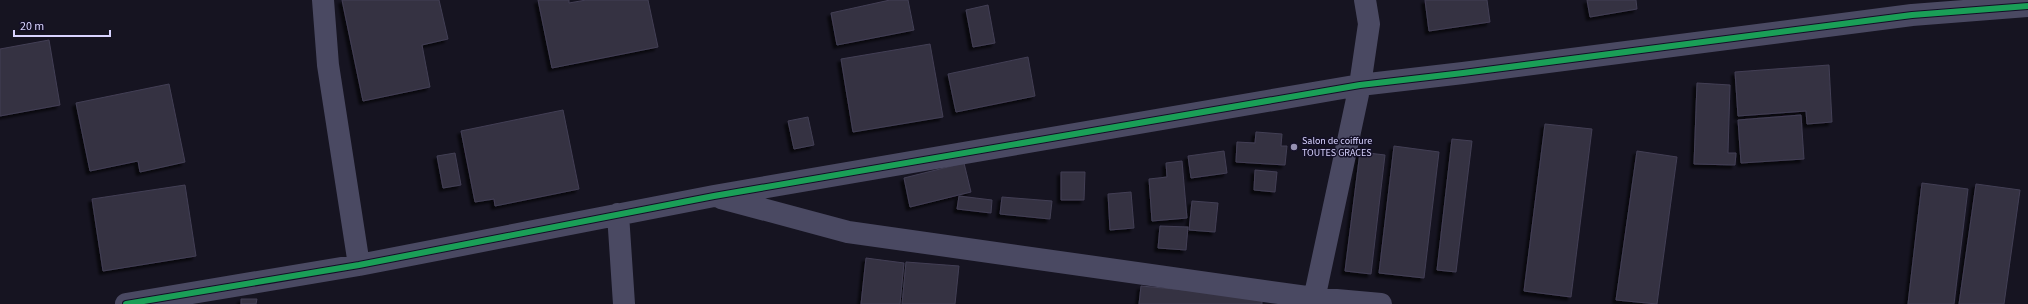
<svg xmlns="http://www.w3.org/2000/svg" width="2028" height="304" viewBox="0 0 2028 304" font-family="'Source Sans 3',sans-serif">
	<defs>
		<filter id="shadow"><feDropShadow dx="-3.5" dy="3.5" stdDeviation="1" flood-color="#0009"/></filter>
	</defs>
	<rect width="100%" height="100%" fill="#161421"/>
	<path fill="#343243" stroke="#433f54" filter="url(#shadow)" d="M 342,0 L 439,0 L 448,39 L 422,45 L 430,87 L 363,101 Z
		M 538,0 L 569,0 L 569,3 L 586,0 L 648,0 L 658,47 L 552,68 Z
		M 890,0 L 908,0 L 914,30 L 837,45 L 831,13 Z
		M 1425,0 L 1487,0 L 1490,22 L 1429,31 Z
		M 1587,0 L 1636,0 L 1637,9 L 1590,17 Z
		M 988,5 L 995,43 L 973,47 L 966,10 Z
		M 49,40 L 60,105 L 0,116 L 0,49 Z
		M 930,44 L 943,117 L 853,132 L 841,59 Z
		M 1028,57 L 1035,96 L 956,112 L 948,74 Z
		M 1829,65 L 1832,122 L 1807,124 L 1806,111 L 1738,116 L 1735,72 Z
		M 1697,83 L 1730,85 L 1728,153 L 1736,153 L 1735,165 L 1694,164 Z
		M 169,84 L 185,162 L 140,172 L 138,161 L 90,171 L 76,103 Z
		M 563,110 L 579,189 L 495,206 L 494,199 L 475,202 L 461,131 Z
		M 1801,115 L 1804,159 L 1741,163 L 1738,120 Z
		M 808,117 L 814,145 L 794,149 L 788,121 Z
		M 1545,124 L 1592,129 L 1571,297 L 1524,291 Z
		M 1256,132 L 1282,134 L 1281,146 L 1287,146 L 1285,165 L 1236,162 L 1237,142 L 1255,143 Z
		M 1452,139 L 1472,141 L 1456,272 L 1437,270 Z
		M 1394,146 L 1439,152 L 1424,278 L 1379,273 Z
		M 1224,151 L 1227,173 L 1191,178 L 1188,156 Z
		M 1637,151 L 1677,157 L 1657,304 L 1616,300 Z
		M 1360,152 L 1385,155 L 1371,274 L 1345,271 Z
		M 455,153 L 461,185 L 443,188 L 437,156 Z
		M 1182,161 L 1187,218 L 1152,221 L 1149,179 L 1167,177 L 1166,163 Z
		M 964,163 L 971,192 L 910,207 L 904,178 Z
		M 1255,170 L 1277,172 L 1275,192 L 1254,190 Z
		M 1061,172 L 1085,172 L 1084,200 L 1061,200 Z
		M 1922,183 L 1968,189 L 1954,304 L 1908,304 Z
		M 1976,184 L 2020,190 L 2004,304 L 1959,304 Z
		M 185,185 L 196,256 L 103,271 L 92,199 Z
		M 1131,192 L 1134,228 L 1110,230 L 1108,194 Z
		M 959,196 L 992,200 L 991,213 L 957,209 Z
		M 1002,197 L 1052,201 L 1050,219 L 1000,214 Z
		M 1192,201 L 1218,203 L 1215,232 L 1189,230 Z
		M 1160,226 L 1188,227 L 1186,250 L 1158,248 Z
		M 866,258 L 904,263 L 900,304 L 861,304 Z
		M 906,262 L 959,266 L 955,304 L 902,304 Z
		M 1141,286 L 1262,297 L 1262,304 L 1139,304 Z
		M 241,299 L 257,299 L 256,304 L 241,304 Z"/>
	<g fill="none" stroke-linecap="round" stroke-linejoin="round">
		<path stroke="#4a4962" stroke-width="22" d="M 323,0 L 328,65 L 359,265
			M 721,198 L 848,232 L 1314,298 L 1381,304
			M 618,214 L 624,304
			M 126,304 L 359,265 L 714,196 L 1360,85 L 1463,73 L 1912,15 L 2028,6
			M 1313,304 L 1360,85 L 1369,24 L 1365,0"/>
		<g stroke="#130f26" stroke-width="8">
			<path id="cycleway" d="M 126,304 L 359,265 L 714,196 L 1360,85 L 1463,73 L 1912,15 L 2028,6"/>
		</g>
		<use href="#cycleway" stroke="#1a9f57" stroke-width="6"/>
	</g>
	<circle fill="#9591b1" stroke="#130f26" stroke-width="1.5" cx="1294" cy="147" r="4"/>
	<g text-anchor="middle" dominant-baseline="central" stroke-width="3" stroke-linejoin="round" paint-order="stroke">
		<g font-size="10" fill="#d9d4ff" stroke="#130f26" text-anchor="start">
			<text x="1302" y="141">Salon de coiffure<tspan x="1302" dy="12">TOUTES GRACES</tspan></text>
		</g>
	</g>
	<path d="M14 30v6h96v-6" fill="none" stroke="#d9d4ff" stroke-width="2"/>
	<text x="20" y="30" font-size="12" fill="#d9d4ff" stroke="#130f26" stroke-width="3" paint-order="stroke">20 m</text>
</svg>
